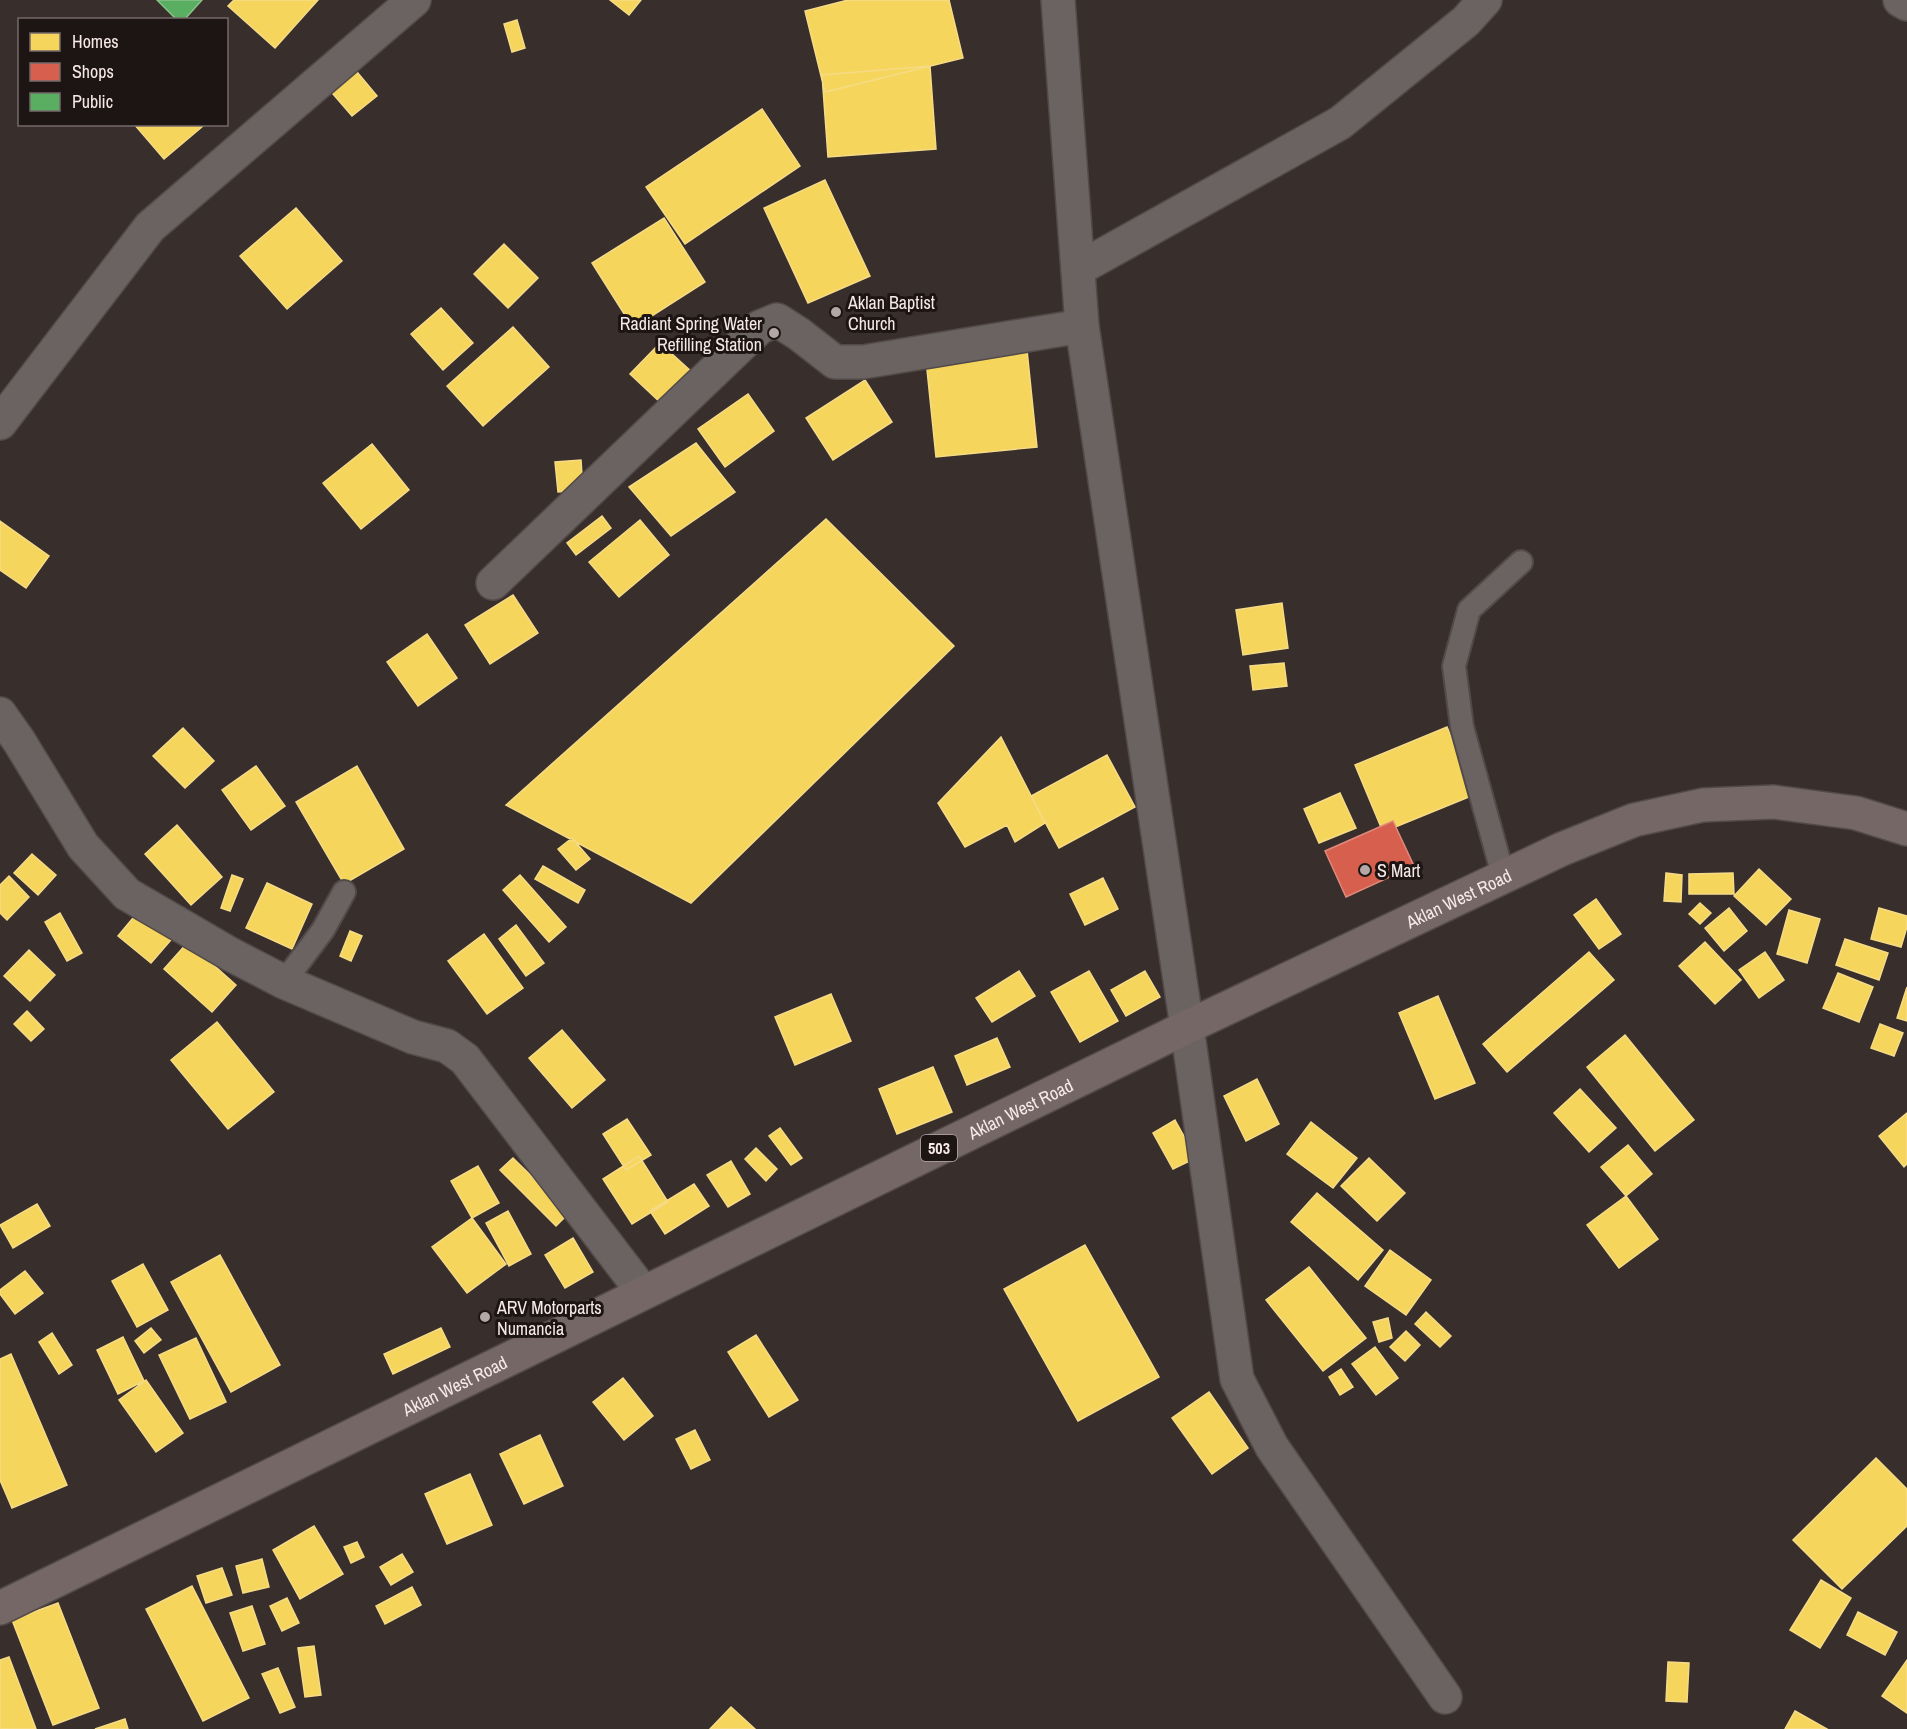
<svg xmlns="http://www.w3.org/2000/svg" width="1907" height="1729" viewBox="0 0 1907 1729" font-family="'Archivo Narrow',sans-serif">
	<rect width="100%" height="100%" fill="#382e2c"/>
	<path fill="#f6d55c" stroke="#f6db86" stroke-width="1.5" d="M 234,0 L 318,0 L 275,48 L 228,6 Z
		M 610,0 L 641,0 L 629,15 Z
		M 848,0 L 949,0 L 963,58 L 825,92 L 805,11 Z
		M 517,20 L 525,48 L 512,52 L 504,24 Z
		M 352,66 L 377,96 L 352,116 L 327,87 Z
		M 930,66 L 936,149 L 828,157 L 822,75 Z
		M 762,109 L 800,166 L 685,244 L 646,187 Z
		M 134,124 L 201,124 L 203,126 L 164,159 Z
		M 825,180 L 870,276 L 808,303 L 764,208 Z
		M 296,208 L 342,261 L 287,309 L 240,256 Z
		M 664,218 L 705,282 L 633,328 L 592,263 Z
		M 504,244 L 538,278 L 508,308 L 474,274 Z
		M 441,308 L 473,343 L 443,370 L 411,334 Z
		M 513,327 L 549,367 L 483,426 L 447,386 Z
		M 660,343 L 693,373 L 663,405 L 630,374 Z
		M 1027,350 L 1037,447 L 936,457 L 926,360 Z
		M 865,380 L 892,422 L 833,460 L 806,418 Z
		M 748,394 L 774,431 L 725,467 L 698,429 Z
		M 696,443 L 735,492 L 671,536 L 629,487 Z
		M 372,444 L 409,490 L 361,529 L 323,483 Z
		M 581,460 L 583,490 L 558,492 L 555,462 Z
		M 602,516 L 611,528 L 576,555 L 567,543 Z
		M 826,519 L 954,646 L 691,903 L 506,805 Z
		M 640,520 L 669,555 L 619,597 L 589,562 Z
		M 0,521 L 49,556 L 26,588 L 0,570 Z
		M 513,595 L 538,633 L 490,664 L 465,625 Z
		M 1282,603 L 1288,648 L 1243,655 L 1236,610 Z
		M 427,634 L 457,678 L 418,706 L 387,662 Z
		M 1284,663 L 1287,686 L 1253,690 L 1250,666 Z
		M 1447,727 L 1476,794 L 1383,832 L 1355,765 Z
		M 183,728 L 214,761 L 185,788 L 153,756 Z
		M 1001,737 L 1045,823 L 1015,842 L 1007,825 L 965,847 L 938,803 Z
		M 1107,755 L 1135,807 L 1059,848 L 1031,796 Z
		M 256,766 L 285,806 L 251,830 L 222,790 Z
		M 357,766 L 404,849 L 344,884 L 296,802 Z
		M 1340,793 L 1356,828 L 1319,843 L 1304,809 Z
		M 177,825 L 222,877 L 191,905 L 145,854 Z
		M 572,838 L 590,859 L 576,870 L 558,849 Z
		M 32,854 L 56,875 L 38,895 L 14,873 Z
		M 543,866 L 585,890 L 578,903 L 535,879 Z
		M 1759,869 L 1791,899 L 1766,925 L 1734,896 Z
		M 1666,873 L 1682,875 L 1681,902 L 1664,901 Z
		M 1733,873 L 1734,894 L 1689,894 L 1689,874 Z
		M 232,875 L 243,879 L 230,911 L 221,908 Z
		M 520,875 L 566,927 L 549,942 L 503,890 Z
		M 9,876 L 29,897 L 7,920 L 0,913 L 0,885 Z
		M 1103,878 L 1118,909 L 1085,925 L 1070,894 Z
		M 267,883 L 312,904 L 292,949 L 246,928 Z
		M 1596,899 L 1621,934 L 1599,949 L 1574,915 Z
		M 1700,903 L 1711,913 L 1700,924 L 1689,914 Z
		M 143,906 L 176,934 L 151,963 L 118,936 Z
		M 1729,908 L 1747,931 L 1724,951 L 1705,928 Z
		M 1879,908 L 1907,916 L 1907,927 L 1901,947 L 1871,939 Z
		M 1789,910 L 1820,919 L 1807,963 L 1777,954 Z
		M 60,913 L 82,953 L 67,961 L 45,922 Z
		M 516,925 L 544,963 L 526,976 L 499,939 Z
		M 350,931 L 362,936 L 351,961 L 340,956 Z
		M 484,934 L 523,988 L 487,1014 L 448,961 Z
		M 1845,939 L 1888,953 L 1879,980 L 1836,965 Z
		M 188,942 L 236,985 L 212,1012 L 164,969 Z
		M 1705,942 L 1741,980 L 1715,1004 L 1679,966 Z
		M 29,950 L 55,975 L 30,1001 L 4,976 Z
		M 1589,952 L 1614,980 L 1507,1072 L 1483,1044 Z
		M 1765,952 L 1784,980 L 1759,998 L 1739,970 Z
		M 1019,971 L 1035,996 L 992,1022 L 976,998 Z
		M 1089,971 L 1118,1021 L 1080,1042 L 1051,992 Z
		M 1145,971 L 1160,997 L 1126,1016 L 1111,990 Z
		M 1838,973 L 1873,987 L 1859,1022 L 1823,1008 Z
		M 1907,987 L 1907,1021 L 1897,1018 Z
		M 831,994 L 851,1041 L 795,1065 L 775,1017 Z
		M 1438,996 L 1475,1083 L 1435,1099 L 1399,1013 Z
		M 27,1011 L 44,1029 L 31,1041 L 14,1024 Z
		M 217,1022 L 274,1092 L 228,1129 L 171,1060 Z
		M 1880,1024 L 1903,1033 L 1894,1056 L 1871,1048 Z
		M 562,1030 L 605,1080 L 572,1108 L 529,1058 Z
		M 1625,1035 L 1694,1120 L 1655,1151 L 1587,1067 Z
		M 997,1038 L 1010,1067 L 967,1085 L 955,1056 Z
		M 933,1067 L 952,1112 L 897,1134 L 879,1089 Z
		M 1257,1079 L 1279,1124 L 1246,1141 L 1224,1096 Z
		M 1580,1089 L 1616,1128 L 1589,1152 L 1554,1113 Z
		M 1907,1113 L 1907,1164 L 1904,1167 L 1879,1136 Z
		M 627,1119 L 651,1155 L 626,1170 L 603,1134 Z
		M 1175,1120 L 1196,1158 L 1173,1169 L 1153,1133 Z
		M 1311,1122 L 1357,1158 L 1333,1188 L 1287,1154 Z
		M 780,1128 L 802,1158 L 791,1165 L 769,1136 Z
		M 1628,1145 L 1652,1174 L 1626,1196 L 1601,1167 Z
		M 756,1148 L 777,1169 L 766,1181 L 745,1159 Z
		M 639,1156 L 668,1202 L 632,1224 L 603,1179 Z
		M 513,1158 L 569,1213 L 556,1226 L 500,1170 Z
		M 1369,1158 L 1405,1193 L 1377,1221 L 1341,1186 Z
		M 731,1161 L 750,1194 L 728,1207 L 707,1175 Z
		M 478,1166 L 499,1203 L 472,1218 L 451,1181 Z
		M 694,1184 L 709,1206 L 665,1234 L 650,1211 Z
		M 1317,1193 L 1383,1250 L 1358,1280 L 1291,1222 Z
		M 1626,1196 L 1658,1239 L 1619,1268 L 1587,1225 Z
		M 37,1204 L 50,1226 L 13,1248 L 0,1225 Z
		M 508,1211 L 531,1254 L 509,1266 L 486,1223 Z
		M 472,1218 L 506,1264 L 467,1293 L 432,1247 Z
		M 573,1238 L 593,1272 L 565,1288 L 545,1255 Z
		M 1085,1245 L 1159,1377 L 1078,1421 L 1004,1289 Z
		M 1390,1250 L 1431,1280 L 1406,1315 L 1365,1286 Z
		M 220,1255 L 280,1365 L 231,1392 L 171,1282 Z
		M 143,1264 L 168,1310 L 137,1327 L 112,1281 Z
		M 1309,1267 L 1366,1338 L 1323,1371 L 1266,1300 Z
		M 25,1271 L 43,1293 L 15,1314 L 0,1294 L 0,1290 Z
		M 1426,1312 L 1451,1336 L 1440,1347 L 1415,1324 Z
		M 1388,1318 L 1392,1338 L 1379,1342 L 1373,1322 Z
		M 151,1328 L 161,1340 L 144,1353 L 135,1341 Z
		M 441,1328 L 450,1347 L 393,1374 L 384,1354 Z
		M 1406,1331 L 1420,1345 L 1405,1361 L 1390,1347 Z
		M 52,1333 L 72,1365 L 59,1374 L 39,1342 Z
		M 756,1335 L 798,1400 L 769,1417 L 728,1352 Z
		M 123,1337 L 144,1381 L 118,1394 L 97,1350 Z
		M 196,1338 L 226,1402 L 190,1419 L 159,1355 Z
		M 1375,1347 L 1398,1378 L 1376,1395 L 1352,1364 Z
		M 11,1354 L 67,1485 L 12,1508 L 0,1480 L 0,1359 Z
		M 1341,1369 L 1353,1387 L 1340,1395 L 1329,1377 Z
		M 623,1378 L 653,1416 L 624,1440 L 593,1402 Z
		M 146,1380 L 183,1433 L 156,1452 L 119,1400 Z
		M 1209,1392 L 1248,1448 L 1212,1474 L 1172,1418 Z
		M 695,1430 L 710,1460 L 691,1469 L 676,1439 Z
		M 540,1435 L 563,1486 L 524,1504 L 500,1454 Z
		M 1876,1458 L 1907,1489 L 1907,1526 L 1842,1589 L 1793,1540 Z
		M 470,1474 L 492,1525 L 447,1544 L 425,1494 Z
		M 314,1526 L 343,1574 L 300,1599 L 273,1550 Z
		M 357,1542 L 364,1557 L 351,1563 L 344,1547 Z
		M 402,1554 L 413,1572 L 391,1585 L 380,1567 Z
		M 262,1559 L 269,1587 L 243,1593 L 236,1566 Z
		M 222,1568 L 232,1595 L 206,1603 L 197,1576 Z
		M 1821,1580 L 1851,1598 L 1820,1648 L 1790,1630 Z
		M 192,1586 L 249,1698 L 203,1721 L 146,1609 Z
		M 412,1587 L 421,1605 L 385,1624 L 376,1606 Z
		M 287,1598 L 299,1623 L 282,1631 L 270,1606 Z
		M 58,1603 L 99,1708 L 53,1725 L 12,1620 Z
		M 252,1606 L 265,1644 L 243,1651 L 230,1613 Z
		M 1858,1612 L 1897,1632 L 1885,1655 L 1847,1635 Z
		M 314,1646 L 321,1695 L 305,1697 L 298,1648 Z
		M 9,1657 L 36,1729 L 0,1729 L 0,1660 Z
		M 1907,1660 L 1907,1713 L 1882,1696 Z
		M 1668,1662 L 1689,1663 L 1687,1702 L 1666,1701 Z
		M 278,1668 L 295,1707 L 280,1713 L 262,1674 Z
		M 731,1707 L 755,1729 L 710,1729 Z
		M 1795,1711 L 1827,1729 L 1785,1729 Z
		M 125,1719 L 128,1729 L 95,1729 Z"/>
	<path fill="#d6604d" stroke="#e0897b" stroke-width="1.5" d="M 1393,821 L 1414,866 L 1346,897 L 1325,851 Z"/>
	<path fill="#5aae61" stroke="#89c089" stroke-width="1.5" d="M 157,0 L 202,0 L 184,20 L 177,20 Z"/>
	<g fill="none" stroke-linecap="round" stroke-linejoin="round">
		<g stroke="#524a48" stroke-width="26">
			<path id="lane" d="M 1503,875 L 1462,727 L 1454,666 L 1469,610 L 1521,562
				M 284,982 L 323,930 L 344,892"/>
		</g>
		<g stroke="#524a48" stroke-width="36">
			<path id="street" d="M 1900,0 L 1907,4
				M 1078,269 L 1340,123 L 1466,21 L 1485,0
				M 0,423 L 150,227 L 414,0
				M 493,583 L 760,327 L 777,320 L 799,334 L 835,362 L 863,362 L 1082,326
				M 0,714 L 19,741 L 83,846 L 127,894 L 230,954 L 284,982 L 413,1037 L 447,1046 L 465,1059 L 643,1292
				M 1187,1027 L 1237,1379 L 1272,1447 L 1445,1697"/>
		</g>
		<g stroke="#524a48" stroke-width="36">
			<path id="secondary" d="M 1058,0 L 1082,326 L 1187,1027"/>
		</g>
		<g stroke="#524a48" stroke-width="36">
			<g id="primary">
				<path id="s1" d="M 0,1608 L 1187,1027 L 1562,849 L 1634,820 L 1703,805 L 1774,802 L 1856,813 L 1907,829"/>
			</g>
		</g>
		<use href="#lane" stroke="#6a6362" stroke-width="22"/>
		<use href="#street" stroke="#6a6362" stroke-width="33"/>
		<use href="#secondary" stroke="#6a6362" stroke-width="33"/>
		<use href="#primary" stroke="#746765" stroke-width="33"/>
	</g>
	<g fill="#b4a8a6" stroke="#1d1514" stroke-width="2">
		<circle cx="836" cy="312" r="6"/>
		<circle cx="774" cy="333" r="6"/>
		<circle cx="1365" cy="870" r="6"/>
		<circle cx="485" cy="1317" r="6"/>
	</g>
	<g text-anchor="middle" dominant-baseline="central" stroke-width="6" stroke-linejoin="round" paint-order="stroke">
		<rect fill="#1d1514" stroke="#b5a9a8" stroke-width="1.5" x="921" y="1135" width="36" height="26" rx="4.5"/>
		<g font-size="16" font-weight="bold" fill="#f6e9e7">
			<text x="939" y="1148">503</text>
		</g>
		<g font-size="18" fill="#f6e9e7" stroke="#1d1514" text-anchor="start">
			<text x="848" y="302">Aklan Baptist<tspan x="848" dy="21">Church</tspan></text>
			<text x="762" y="323" text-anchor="end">Radiant Spring Water<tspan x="762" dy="21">Refilling Station</tspan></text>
			<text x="1377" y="870">S Mart</text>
			<text x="497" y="1307">ARV Motorparts<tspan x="497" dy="21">Numancia</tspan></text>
		</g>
		<g font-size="18" fill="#f6e9e7" stroke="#1d1514">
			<text stroke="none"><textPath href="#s1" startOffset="1622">Aklan West Road</textPath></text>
			<text stroke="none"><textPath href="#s1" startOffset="1136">Aklan West Road</textPath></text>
			<text stroke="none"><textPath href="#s1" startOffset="506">Aklan West Road</textPath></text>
		</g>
	</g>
	<rect x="18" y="18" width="210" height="108" fill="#1d1514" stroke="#746a68" stroke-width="1.5"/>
	<rect x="30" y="33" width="30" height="18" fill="#f6d55c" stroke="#746a68" stroke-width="1.5"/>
	<text x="72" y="48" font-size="18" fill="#f6e9e7">Homes</text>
	<rect x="30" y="63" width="30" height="18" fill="#d6604d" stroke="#746a68" stroke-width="1.5"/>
	<text x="72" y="78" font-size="18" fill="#f6e9e7">Shops</text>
	<rect x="30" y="93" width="30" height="18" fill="#5aae61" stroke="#746a68" stroke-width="1.5"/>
	<text x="72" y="108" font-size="18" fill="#f6e9e7">Public</text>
</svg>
